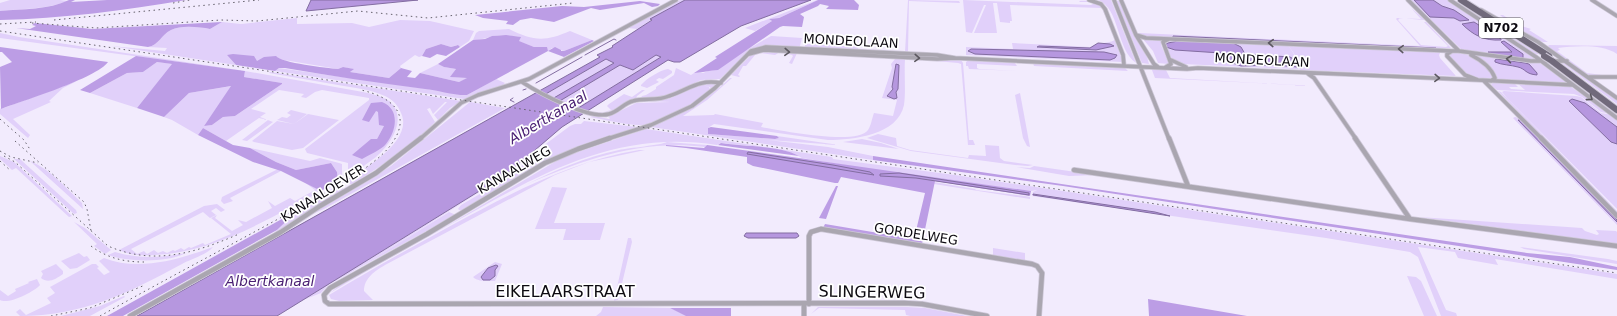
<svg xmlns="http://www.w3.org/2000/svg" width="1617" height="316" viewBox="0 0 1617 316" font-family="'DejaVu Sans',sans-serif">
	<rect width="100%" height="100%" fill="#f2ebfd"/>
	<path fill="#e1d0fa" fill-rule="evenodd" d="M 10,0 L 60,0 L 67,1 C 49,9 20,9 0,11 L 0,3 Z
		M 680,0 L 685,0 L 651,19 L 652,19 L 638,29 L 628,28 Z
		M 817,0 L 818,0 L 779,18 L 769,19 L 772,21 L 755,31 L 745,28 Z
		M 908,0 L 959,1 L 960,3 L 909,1 L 908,52 L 905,52 Z
		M 963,0 L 1091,5 L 1093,4 L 1092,2 L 1080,2 L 1079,1 C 1088,0 1096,2 1103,8 L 1123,62 L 966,55 L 966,47 L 1013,49 L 1012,43 L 1090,47 C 1100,41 1105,45 1115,40 L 1102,8 L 1010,5 L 1012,21 L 1010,21 L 1010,23 L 1000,22 L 997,3 L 993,3 L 997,33 L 974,33 L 986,5 L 984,5 L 972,33 L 966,32 Z
		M 1098,0 L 1111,0 L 1136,63 C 1116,49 1120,8 1098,0 Z
		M 1116,0 L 1121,2 L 1147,57 L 1149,64 L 1142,63 Z
		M 1411,0 L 1449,0 L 1535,59 L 1534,60 L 1462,50 Z
		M 1452,0 L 1454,0 L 1539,54 L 1533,55 Z
		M 1411,8 L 1425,20 L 1400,18 L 1398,20 L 1421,45 L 1446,47 L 1448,46 L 1424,22 L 1426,22 L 1451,48 L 1439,48 L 1439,50 L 1147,37 L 1140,36 L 1139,33 L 1420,46 L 1396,19 L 1397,18 L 1421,19 Z
		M 1485,11 L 1511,24 L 1500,15 L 1503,15 L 1518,25 L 1531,29 L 1529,30 L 1548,42 L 1543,42 L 1538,40 Z
		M 297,18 L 297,24 L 352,23 L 369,27 L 400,20 L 430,21 L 474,31 L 469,41 L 460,47 L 457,45 L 451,47 L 441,44 L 426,49 L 422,56 L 419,57 L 415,55 L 400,66 L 401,68 L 389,78 L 350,72 L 353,69 L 343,67 L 338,69 L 278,59 L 257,61 L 227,55 L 236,65 L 111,46 L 165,51 L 167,48 L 148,47 C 159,45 161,35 171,30 C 181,25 199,27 210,29 L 222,22 L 241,24 Z
		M 509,29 C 533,41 545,42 570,31 L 592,40 L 564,51 L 552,48 L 548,51 L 546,47 L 534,47 L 518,41 L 520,37 C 512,36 502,34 493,36 C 486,38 481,40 473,40 L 476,33 L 479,31 Z
		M 0,33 L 19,37 L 245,71 L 363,92 C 372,94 382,96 389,101 C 409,118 390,145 376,157 C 367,164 358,170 348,176 L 348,173 L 351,172 L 350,169 L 348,170 L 348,163 L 307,153 L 305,149 L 369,100 L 369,98 L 322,90 L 315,92 L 306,98 L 301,97 L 304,94 L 279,90 L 251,109 L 266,113 L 260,117 L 273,122 L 247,141 L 242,140 L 268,120 L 259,118 L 226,141 L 203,128 L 198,135 L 172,120 L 164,117 L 189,93 L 232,86 L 204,126 L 212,125 L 223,117 L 235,116 L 282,84 L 282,83 L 244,77 L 245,71 L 0,38 ZM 376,111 L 394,115 C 396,126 391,135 385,145 L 377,139 L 384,126 L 378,112 Z
		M 771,36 L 802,38 L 800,46 L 798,47 L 766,46 L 754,48 L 749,51 L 720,79 L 701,80 L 665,97 L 640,99 L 642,96 L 646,95 L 656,89 L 656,87 L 674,75 L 676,68 L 691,75 L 694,73 L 703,73 L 713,69 Z
		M 1142,38 L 1164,39 L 1161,42 L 1161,45 L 1169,64 L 1158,63 L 1153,51 Z
		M 1169,40 L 1441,51 L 1439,55 L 1440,58 L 1456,76 L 1301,70 L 1299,69 L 1302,65 L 1288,45 L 1301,65 L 1298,69 L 1182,64 C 1170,59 1170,56 1164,44 Z
		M 805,44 L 843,46 L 846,44 L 859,44 L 858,49 L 895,51 L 805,47 Z
		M 1549,45 L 1617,46 L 1617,54 C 1602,44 1576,46 1558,48 L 1560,50 L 1557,51 L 1587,73 L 1602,75 L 1587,75 L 1547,47 L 1549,47 L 1548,46 Z
		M 761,51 L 797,53 L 792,64 L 789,63 L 793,56 L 792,55 L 780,52 L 775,55 L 760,53 L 755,55 L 746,66 L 743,66 L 738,75 L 740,76 L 739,77 L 731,75 L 751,55 Z
		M 1453,52 C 1472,53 1481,62 1493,74 L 1493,77 C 1477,88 1458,66 1448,55 Z
		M 1474,54 L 1540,63 L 1567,83 L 1496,80 L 1497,78 L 1496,74 Z
		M 656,55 L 661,57 L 575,110 L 558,102 L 620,65 L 649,59 Z
		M 606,59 L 615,63 L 552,100 L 543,96 Z
		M 895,59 L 905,59 C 904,74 906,91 904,105 C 898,135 853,140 828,140 L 714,124 L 708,128 L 708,134 L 775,139 L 779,138 L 777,136 L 839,145 L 768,140 L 828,147 L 873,156 L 873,160 L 651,127 C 682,114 706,101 730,78 L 732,78 L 707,100 L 683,116 L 714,115 L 715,114 L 763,123 L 761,127 C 779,130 857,146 868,130 C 871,126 872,118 874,113 L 893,116 L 897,100 L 882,98 L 892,68 L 891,64 Z
		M 953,59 L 961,60 L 963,63 L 969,140 L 973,140 L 975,145 L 968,145 L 961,64 L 958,63 L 925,60 Z
		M 969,60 L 1014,62 L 1017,66 L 977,64 L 977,68 L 979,69 L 1018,71 L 969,69 L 968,66 L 966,66 L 966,62 Z
		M 157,62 L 173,64 L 137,108 L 90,93 L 127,73 L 143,72 Z
		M 1033,63 L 1125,68 L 1128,71 L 1034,66 Z
		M 1562,63 L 1568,63 L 1617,99 L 1617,104 Z
		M 438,64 L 444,67 L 456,69 L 451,77 L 468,78 L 459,82 L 420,73 Z
		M 279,68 L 442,91 L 461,95 L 467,95 L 496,79 L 505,83 L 503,85 L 506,86 L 475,94 L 464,99 L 275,71 Z
		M 1153,68 L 1165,68 L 1170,78 L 1315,86 L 1155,78 L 1152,70 Z
		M 668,69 L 672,71 L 672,73 L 663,79 L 659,78 L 656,80 L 659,82 L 647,88 L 641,86 L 641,85 C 646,79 660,70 668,69 Z
		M 270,72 L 461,101 L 450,108 L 438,120 L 434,115 L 447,102 L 445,102 L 433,114 L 430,108 L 427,109 L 435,122 C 410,147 382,166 352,184 L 348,184 L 348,179 C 366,168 414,140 401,113 C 398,105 393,100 385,96 C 370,89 354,88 338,85 C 315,81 292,77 269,73 Z
		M 77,81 L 63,88 L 49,101 L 51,102 L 13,119 L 30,135 L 28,138 L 0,114 L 0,108 L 1,109 Z
		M 1493,82 L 1514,83 L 1518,87 L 1509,87 L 1511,89 L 1525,90 L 1517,83 L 1571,87 L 1611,114 L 1601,112 L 1582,97 L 1574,94 L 1497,90 L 1491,85 Z
		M 700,83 L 715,84 L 715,85 L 713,87 L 711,87 L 713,88 L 711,90 L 710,87 L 702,85 L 709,87 L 710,89 C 702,100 655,125 642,125 C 629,126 603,119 590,117 L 594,116 L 609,119 L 610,118 L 608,117 L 636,103 L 670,102 L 647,101 L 671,98 Z
		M 642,90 L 645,90 L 637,96 L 636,99 C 621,104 611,115 595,112 L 604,112 L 611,110 L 607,106 L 609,104 L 624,94 L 632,97 Z
		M 1498,91 L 1501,92 L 1617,211 L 1617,214 Z
		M 1504,91 L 1576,96 L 1581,97 L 1601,113 L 1612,115 L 1617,120 L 1617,209 L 1507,98 L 1502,92 Z
		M 1020,93 L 1030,147 L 1027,146 L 1023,138 L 1015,95 Z
		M 470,102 L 505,108 L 324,209 L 310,215 L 391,166 Z
		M 291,110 L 307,114 L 294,124 L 277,120 L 282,117 L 287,118 L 291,115 L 287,113 Z
		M 308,114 L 339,120 L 303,148 L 292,150 L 254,142 L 252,141 L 277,121 L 294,124 Z
		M 1515,117 L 1521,119 L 1617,218 L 1617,225 L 1513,118 Z
		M 584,121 L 637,127 L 560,154 L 542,162 L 461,211 L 458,209 L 461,205 L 512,175 L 547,143 L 570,126 L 575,124 L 581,124 Z
		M 646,129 L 832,157 L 833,159 L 955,175 L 1617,274 L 1617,279 L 1495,259 L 1498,265 L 1458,258 L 1455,252 L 1418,247 L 1446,310 L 1456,313 L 1457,316 L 1441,316 L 1418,257 L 1410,252 L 1326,238 L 1032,196 L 1033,192 L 1037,190 L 1031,191 L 863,168 L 802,158 C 779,144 747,147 721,143 L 717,145 C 614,129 537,176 451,224 C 410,247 369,269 330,293 L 340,285 L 452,223 L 563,157 Z
		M 878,134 L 896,138 L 897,146 L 910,150 L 968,158 L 969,155 L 986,156 L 985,145 L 999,146 L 1000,158 L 1004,161 L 1033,165 L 1028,166 L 1015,165 L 911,151 L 867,138 Z
		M 862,139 L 881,143 L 899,149 L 843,142 Z
		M 667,142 L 707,145 L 705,147 C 640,139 582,160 523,186 C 554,171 585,157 619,150 C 628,148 662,145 667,142 Z
		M 250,148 L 310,161 L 320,158 L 339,163 L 342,164 L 342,179 L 338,181 L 337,172 L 331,163 L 296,170 L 276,162 Z
		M 639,150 L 645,150 L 589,162 L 555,175 L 385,265 C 375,271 364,278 364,291 L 373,300 L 339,301 L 331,299 L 329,295 C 370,270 412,247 454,224 C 513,192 572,161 639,150 Z
		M 0,156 L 14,162 L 72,216 L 69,217 L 16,168 L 12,170 L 0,159 Z
		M 14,159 L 20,159 L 76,210 L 77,213 L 74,214 Z
		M 30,161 C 50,169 66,188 82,203 L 83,209 Z
		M 1034,166 L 1097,175 L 1069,176 L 1016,167 L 1030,168 Z
		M 278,169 L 281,171 L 230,198 L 233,201 L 224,204 L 221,201 L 222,197 Z
		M 507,175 L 350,273 L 328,285 L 321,293 L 303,300 Z
		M 303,181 L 321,191 C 269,219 215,252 154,255 C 143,256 129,255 119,250 L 204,206 L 217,204 L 225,210 L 221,212 L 216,208 L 211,211 L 216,215 L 210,218 L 203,212 L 131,249 L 137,254 L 144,251 L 147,254 L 154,250 L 158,253 L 163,251 L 167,253 L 173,250 L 175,251 L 181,248 L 184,250 L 189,247 L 191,248 L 203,243 L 205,245 L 231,234 L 211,218 L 217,215 L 215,218 L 232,231 L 243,225 L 238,220 L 246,222 L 272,208 L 268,201 L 275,206 L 290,198 L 295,201 L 315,190 Z
		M 344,181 L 343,190 L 273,234 L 294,214 Z
		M 934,182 L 975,189 L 976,190 L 1025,196 L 1030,197 L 1030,199 L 934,184 Z
		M 552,187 L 567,188 L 554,223 L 605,223 L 600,240 L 563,240 L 566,229 L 535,229 Z
		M 449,212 L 456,215 L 355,270 Z
		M 1419,217 L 1582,228 L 1585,231 L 1597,235 L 1599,234 L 1596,230 L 1616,231 L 1617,232 L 1617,244 Z
		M 74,222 L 85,228 L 111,250 L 105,254 L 94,246 L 97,244 Z
		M 628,238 L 631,238 L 632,242 L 618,300 L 614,301 Z
		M 213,247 C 208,254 191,259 182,264 C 129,293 81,316 20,316 L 16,312 L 20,309 L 26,315 L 51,303 L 47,298 L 55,293 L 50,287 L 92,264 L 96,264 L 99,267 L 97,268 L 104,275 L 110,272 L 99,261 L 104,258 C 139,272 180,259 213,247 Z
		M 1520,247 L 1608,259 L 1617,261 L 1617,264 L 1524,249 Z
		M 993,248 L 1025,253 L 1025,260 L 1035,262 L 993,256 Z
		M 115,252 C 139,259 161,258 186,253 C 168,263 127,262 108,255 Z
		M 79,253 L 84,257 L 87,256 L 90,260 L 77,268 L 70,269 L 61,261 Z
		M 495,262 L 502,264 L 495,281 C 488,281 478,282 473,277 Z
		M 56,264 L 63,271 L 63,274 C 56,279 48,284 41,278 L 43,274 L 41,271 Z
		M 1407,276 L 1416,277 L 1421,281 L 1437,316 L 1424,316 Z
		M 37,279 L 40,285 C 34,292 8,305 0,300 L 0,290 L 8,296 L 16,291 L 15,289 L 29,283 L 28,282 Z
		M 124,296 L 125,297 L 90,316 L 61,316 L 100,306 Z
		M 603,307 L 670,308 L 688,316 L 596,316 L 601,312 Z
		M 818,307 L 907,307 L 925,308 L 967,316 L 910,316 L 906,315 L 905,310 L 819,308 L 811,314 Z"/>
	<path fill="#bc9de5" d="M 69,0 L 75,0 L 71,2 L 107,0 L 186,0 C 125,10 62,19 0,20 L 0,11 C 23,9 48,10 69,0 Z
		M 818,0 L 854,0 L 859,5 L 858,10 L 826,9 L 829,6 L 820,4 L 818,6 L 800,14 L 804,17 L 802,27 L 783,26 L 780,27 L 718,70 C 710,70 702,73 694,73 L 717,58 L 715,57 L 772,21 L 769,19 L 779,18 Z
		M 640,1 L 660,4 L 658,6 L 652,7 L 644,3 L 600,10 L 591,8 L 554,22 L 531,18 L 520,20 L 513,25 L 506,24 L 508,21 L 483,18 L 475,15 L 562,6 L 584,7 Z
		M 222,22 L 210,29 C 199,27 181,25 171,30 C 161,35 159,45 148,47 L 16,28 L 30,29 L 36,26 L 32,25 L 35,23 L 92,29 Z
		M 506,35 L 521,37 L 519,41 L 534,47 L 547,47 L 548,51 L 555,47 L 561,50 L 561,51 L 564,51 L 592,40 L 594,41 L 564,57 L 548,51 L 467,95 C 457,96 436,90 425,89 C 378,83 331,76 285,68 L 279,68 L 275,71 L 236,65 L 227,55 L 233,54 L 254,56 L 257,61 L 264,57 L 276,56 C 281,63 327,68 338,69 L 343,67 L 354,69 L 350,72 L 389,78 L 401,68 L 412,71 L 407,77 L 415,78 L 420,73 L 459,82 L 467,78 L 450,77 L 456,69 L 444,67 L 438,64 L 473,40 L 485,39 L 492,36 Z
		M 441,44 L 451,47 L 458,45 L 460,47 L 446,56 L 437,54 L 430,58 L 422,56 L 426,49 Z
		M 0,47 L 108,62 C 97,78 22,101 1,109 L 0,67 L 12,62 L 2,52 L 0,52 Z
		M 136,56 L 245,71 L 244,77 L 282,83 L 282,84 L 235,116 L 223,117 L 212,125 L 204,126 L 231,86 L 189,93 L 164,117 L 137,108 L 172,64 L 157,62 L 143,72 L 127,73 L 90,93 L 80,90 Z
		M 382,102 C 400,109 397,130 386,144 C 381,150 369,155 362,159 L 352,155 L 371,139 L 377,139 L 384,126 L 379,125 L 378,112 L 376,111 L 369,122 L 362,120 L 371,103 Z
		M 711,127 L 777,136 L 779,138 L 775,139 L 708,134 L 708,128 Z
		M 203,128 L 233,145 L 250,148 L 276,162 L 296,170 L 331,163 L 337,172 L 338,181 L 321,191 L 281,171 L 253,162 L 198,135 Z
		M 721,143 C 744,147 780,145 799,156 L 718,145 Z
		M 666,145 L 704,148 L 707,145 L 1031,191 L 1030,196 L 935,181 L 922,244 L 823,228 L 825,224 L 914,239 L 925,193 L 841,177 L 838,183 L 835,183 L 753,166 L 747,163 L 747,157 L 686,148 L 666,146 Z
		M 873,156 L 1527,253 L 1570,257 L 1617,267 L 1617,270 L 1063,186 L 873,160 Z
		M 836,186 L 838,186 L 826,219 L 819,218 Z
		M 316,200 L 294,214 L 277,230 L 123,316 L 107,316 Z
		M 1148,299 L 1247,316 L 1149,316 Z
		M 670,308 L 731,308 L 731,316 L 686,316 Z"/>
	<path fill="#b697df" stroke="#836da1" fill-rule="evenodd" d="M 311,0 L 418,0 L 306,11 Z
		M 685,0 L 811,0 L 741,26 L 680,62 L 674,62 L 668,60 L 562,127 L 507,174 L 277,316 L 137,316 L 600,57 L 597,55 L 613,47 L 612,46 L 652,20 L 650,19 ZM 656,55 L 661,57 L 575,110 L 558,102 L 620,65 L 633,70 ZM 606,59 L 614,63 L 552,99 L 544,95 Z
		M 1414,0 L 1433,0 L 1442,6 L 1454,10 L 1469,20 L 1460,21 L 1454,18 L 1430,17 Z
		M 1474,22 L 1501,39 L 1501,40 C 1484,41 1473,35 1462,24 Z
		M 1173,36 L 1436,48 L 1437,49 L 1173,37 Z
		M 1178,41 L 1233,43 L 1241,47 L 1245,54 L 1290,57 L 1297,61 L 1299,66 L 1297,67 L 1275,65 L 1241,66 L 1227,61 L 1224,55 L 1221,53 L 1175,50 L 1166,47 L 1165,45 L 1168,43 Z
		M 1504,41 L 1523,54 L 1523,58 L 1491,54 L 1488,52 L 1512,52 L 1501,42 Z
		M 1098,43 L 1110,44 L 1114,46 L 1096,50 L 1037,47 L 1039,46 L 1090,48 Z
		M 971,49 L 1104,52 L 1117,55 L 1115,58 L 1110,60 L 975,54 L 968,51 Z
		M 1497,59 L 1525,63 L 1529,64 L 1537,73 L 1537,75 C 1525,74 1526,69 1518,67 C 1511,65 1502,65 1495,62 L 1495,60 Z
		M 896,64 L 899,65 L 898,89 L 896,92 L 897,98 L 894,99 L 887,96 L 893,89 L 892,87 Z
		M 1572,99 L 1585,103 L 1617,127 L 1617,144 L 1611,142 L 1569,101 Z
		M 1518,120 L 1521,120 L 1617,220 L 1617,222 Z
		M 748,152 L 833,165 L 870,172 L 874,175 L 747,154 Z
		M 899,173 L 1029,193 L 1029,195 L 916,178 L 880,176 L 880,174 Z
		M 1033,194 L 1155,212 L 1170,216 L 1033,195 Z
		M 746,233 L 797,233 L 799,236 L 796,238 L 748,238 L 744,236 Z
		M 496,265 L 498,266 L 495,270 L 495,276 L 490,280 L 483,280 L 481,277 L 488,268 Z"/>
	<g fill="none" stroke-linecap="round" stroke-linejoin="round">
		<path stroke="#836da1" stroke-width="1" d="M 585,55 L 614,39 L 616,40
			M 536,83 L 582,57
			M 523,90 L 526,89
			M 513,98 L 510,100 L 514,102"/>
		<g stroke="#cdc7d7" stroke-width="5">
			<path id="street-far1" d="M 1089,0 L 1101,4 L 1105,9 L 1123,55 L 1124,65
				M 1114,0 L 1169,139
				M 1121,0 L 1136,35 L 1154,64 L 1158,67
				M 1408,0 L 1459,51
				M 1450,0 L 1536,57 L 1617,118
				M 1592,0 L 1617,16
				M 1481,10 L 1538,42 L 1617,98
				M 1136,35 L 1146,38 L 1452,51
				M 1471,55 C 1481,60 1491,67 1495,78 L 1491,81
				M 955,58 L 1187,69 L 1198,68 L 1478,80
				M 1171,60 L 1186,67
				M 1567,61 L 1531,61 L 1459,51 L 1452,51 L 1447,54 L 1447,56 L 1465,75 L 1478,80 L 1573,85
				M 1166,67 L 1171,64 L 1163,42 L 1169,39
				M 1307,73 L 1314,78 L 1356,139
				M 1589,77 L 1617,77
				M 1484,81 L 1542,139
				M 522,82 C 539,93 589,120 609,114 C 618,112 624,103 633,101 C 645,98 658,101 669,96 C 690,89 698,79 721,83
				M 420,139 L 461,103 L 478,95 L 529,79 L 676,0
				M 607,139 L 651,125 L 692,106 L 715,88 L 751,51 L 766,47 L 937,55 L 955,58 L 937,59 L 764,50 L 749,54"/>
		</g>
		<g stroke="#cdc7d7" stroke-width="6">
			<path id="street" d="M 610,138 L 578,149 L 545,163 L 427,234 L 330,288 L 324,295 L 325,301 L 329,304 L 904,303 L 922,304 L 987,316
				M 1169,138 L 1188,186
				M 1355,138 L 1410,219 L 1617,246
				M 1541,138 L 1617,216
				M 1074,170 L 1410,219
				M 804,304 L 804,316
				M 809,304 L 809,236 L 811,232 L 821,229 L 1032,264 L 1037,266 L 1042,273 L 1039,316
				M 130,316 L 281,232 L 320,206 L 376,173 L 421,138"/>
		</g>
		<g stroke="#cdc7d7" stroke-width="8">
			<path id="primary" d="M 1461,0 L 1549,56
				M 1552,61 L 1617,110"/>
		</g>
		<use href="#street-far1" stroke="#aaa6b0" stroke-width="3.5"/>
		<use href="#street" stroke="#aaa6b0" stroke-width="4.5"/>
		<use href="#primary" stroke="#716a7b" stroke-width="6"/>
		<path stroke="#65616c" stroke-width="1" stroke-dasharray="1.5 3.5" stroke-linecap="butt" d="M 173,3 L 190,0
			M 54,20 L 259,0
			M 32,23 L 96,28 L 221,20 L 257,21 L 358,11 L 428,18 L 573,3
			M 0,24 L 36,22
			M 0,31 L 1617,273
			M 0,119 L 24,140 L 31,151
			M 15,141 L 84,202 L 87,209 L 91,231
			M 0,151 L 11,157 L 38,163
			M 4,156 L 15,162 L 108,246 C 154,266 195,253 239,234
			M 0,161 L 11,171
			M 91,246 C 107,258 124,262 144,262
			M 51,316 L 90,308 L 145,285
			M 100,316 C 166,279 233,244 300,207 C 325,193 373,168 390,146 C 414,115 392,97 361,90"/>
		<g stroke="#cdc7d7" stroke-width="8" stroke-linecap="butt">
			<path id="primary-bridge" d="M 1544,56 L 1552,61"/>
		</g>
		<use href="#primary-bridge" stroke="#716a7b" stroke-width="6"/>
	</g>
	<defs><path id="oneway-chevron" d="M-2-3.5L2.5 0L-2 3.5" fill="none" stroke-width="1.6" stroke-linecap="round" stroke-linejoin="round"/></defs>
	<g stroke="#5c5860">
		<use href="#oneway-chevron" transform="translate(1271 43) rotate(-177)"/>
		<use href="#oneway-chevron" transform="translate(1401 49) rotate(-177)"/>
		<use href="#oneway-chevron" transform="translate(787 52) rotate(3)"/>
		<use href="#oneway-chevron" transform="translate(917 58) rotate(3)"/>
		<use href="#oneway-chevron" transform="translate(1509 59) rotate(-172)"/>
		<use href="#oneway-chevron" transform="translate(1437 78) rotate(2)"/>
		<use href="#oneway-chevron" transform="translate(1590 98) rotate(37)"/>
	</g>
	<g text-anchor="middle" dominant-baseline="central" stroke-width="3.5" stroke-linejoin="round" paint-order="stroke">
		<rect fill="#fff" stroke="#565458" stroke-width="1" x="1479" y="18" width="44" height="20" rx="3"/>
		<g font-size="12" font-weight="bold" fill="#0d0a11">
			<text x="1501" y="28">N702</text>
		</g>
		<g font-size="13" fill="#0d0a11" stroke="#fff">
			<text transform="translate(851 41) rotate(3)">MONDEOLAAN</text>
			<text transform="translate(1262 60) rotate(3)">MONDEOLAAN</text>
			<text transform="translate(514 170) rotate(-30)">KANAALWEG</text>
			<text transform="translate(323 193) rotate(-32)">KANAALOEVER</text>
			<text transform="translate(916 234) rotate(9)">GORDELWEG</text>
		</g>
		<g font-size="14" font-style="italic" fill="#4b2174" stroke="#fff">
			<text transform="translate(548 117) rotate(-31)">Albertkanaal</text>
			<text x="270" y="281">Albertkanaal</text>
		</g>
		<g font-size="16" fill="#0d0a11" stroke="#fff">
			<text x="565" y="291">EIKELAARSTRAAT</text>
			<text transform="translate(872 292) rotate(1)">SLINGERWEG</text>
		</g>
	</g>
</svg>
